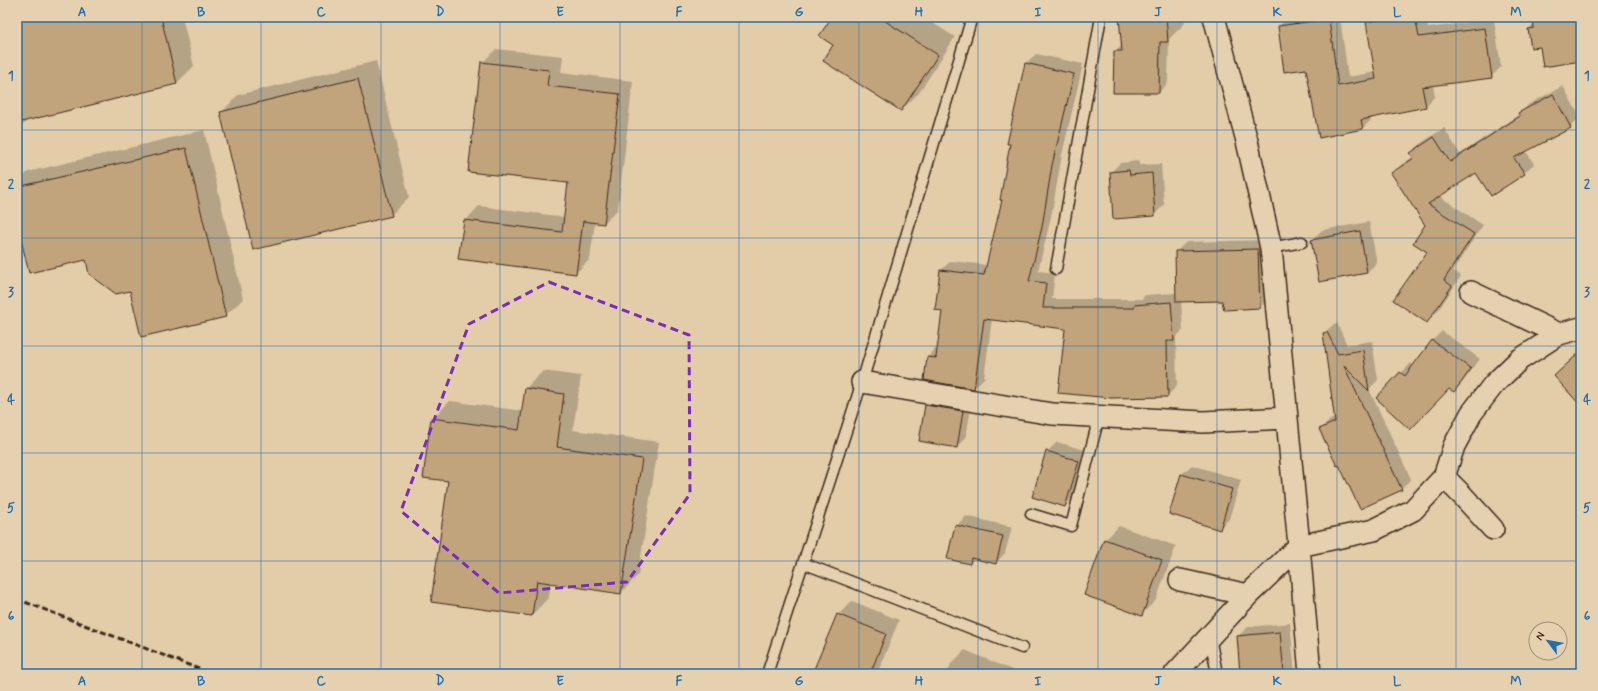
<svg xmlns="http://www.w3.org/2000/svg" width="1598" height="691" viewBox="0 0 1598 691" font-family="Mynerve,sans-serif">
	<rect width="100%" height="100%" fill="#e3cca8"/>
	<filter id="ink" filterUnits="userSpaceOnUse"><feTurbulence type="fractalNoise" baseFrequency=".025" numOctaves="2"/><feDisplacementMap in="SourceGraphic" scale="8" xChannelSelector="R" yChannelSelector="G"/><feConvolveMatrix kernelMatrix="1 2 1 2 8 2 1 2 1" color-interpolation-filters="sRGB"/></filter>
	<g filter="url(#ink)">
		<path fill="#0003" d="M 17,17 L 182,17 L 194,66 L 177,83 L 29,119 L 22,126 L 17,127 Z
			M 833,17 L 923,17 L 955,37 L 919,93 L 901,110 L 835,45 Z
			M 1120,17 L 1184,17 L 1185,23 L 1169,39 L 1168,83 L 1159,92 L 1115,52 L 1123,44 Z
			M 1288,17 L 1340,17 L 1348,77 L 1376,72 L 1367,23 L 1373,17 L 1426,17 L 1428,28 L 1494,19 L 1501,67 L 1491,77 L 1433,85 L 1435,96 L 1426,106 L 1372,117 L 1372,119 L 1363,128 L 1307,68 L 1279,26 Z
			M 1537,17 L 1581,17 L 1581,60 L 1541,46 L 1529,29 L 1535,24 L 1534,20 Z
			M 496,49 L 563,56 L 561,72 L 633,81 L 618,209 L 604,223 L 595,222 L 590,259 L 576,273 L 465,221 L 479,206 L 564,217 L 569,182 L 482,63 Z
			M 1036,54 L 1083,64 L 1062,155 L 1051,217 L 1038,271 L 1055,273 L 1052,299 L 1142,299 L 1145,295 L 1177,293 L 1176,252 L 1186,242 L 1267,240 L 1270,298 L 1260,307 L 1223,300 L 1181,301 L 1183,330 L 1176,337 L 1177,386 L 1167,396 L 1066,328 L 992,319 L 984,378 L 974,388 L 925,379 L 928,357 L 937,347 L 943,310 L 941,270 L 951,261 L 987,265 L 1003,200 L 1026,63 Z
			M 376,61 L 409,197 L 391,215 L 221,113 L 238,95 Z
			M 1563,86 L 1580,117 L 1570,127 L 1526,151 L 1534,164 L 1524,173 L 1476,171 L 1439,196 L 1483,225 L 1453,270 L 1461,276 L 1437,312 L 1427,321 L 1428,252 L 1426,225 L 1393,174 L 1402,164 L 1414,156 L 1412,153 L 1421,143 L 1444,128 L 1460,154 L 1520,114 L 1529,104 Z
			M 204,130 L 243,299 L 225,316 L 131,290 L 86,259 L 17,218 L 17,183 L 28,172 Z
			M 1139,161 L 1139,165 L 1161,164 L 1164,205 L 1154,215 L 1111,172 L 1120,163 Z
			M 1369,222 L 1377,263 L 1367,272 L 1320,281 L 1312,240 L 1322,230 Z
			M 1337,323 L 1347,345 L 1372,341 L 1378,380 L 1369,389 L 1411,479 L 1401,489 L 1361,508 L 1340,464 L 1321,429 L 1330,420 L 1335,417 L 1324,333 L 1334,324 Z
			M 1442,331 L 1480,359 L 1463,382 L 1454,391 L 1449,388 L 1377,398 L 1411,363 L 1414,366 L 1432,341 Z
			M 543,371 L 581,376 L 573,430 L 659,442 L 638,575 L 621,593 L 551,582 L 549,597 L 532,615 L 449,480 L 432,419 L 450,401 L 523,411 L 526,388 Z
			M 936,396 L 972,402 L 966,437 L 957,447 L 926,405 Z
			M 1057,442 L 1088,451 L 1074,497 L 1065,506 L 1047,452 Z
			M 1192,465 L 1241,480 L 1229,519 L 1220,528 L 1182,474 Z
			M 966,516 L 1012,527 L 1005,553 L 996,563 L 975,558 L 970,563 L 956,526 Z
			M 1119,526 L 1176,546 L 1156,600 L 1142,614 L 1105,540 Z
			M 852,601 L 899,620 L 877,674 L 813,674 L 838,615 Z
			M 1290,623 L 1295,674 L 1241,674 L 1238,636 L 1248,627 Z
			M 965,650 L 1012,670 L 1011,674 L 947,674 L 951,664 Z"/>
		<path fill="#c2a47c" stroke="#3b2a1e" d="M 17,17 L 161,17 L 177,84 L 17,123 Z
			M 832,17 L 879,17 L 938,55 L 901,111 L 823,61 L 833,45 L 819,36 Z
			M 1119,17 L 1166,17 L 1168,42 L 1160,42 L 1159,93 L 1113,93 L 1114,51 L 1122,51 Z
			M 1396,17 L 1415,17 L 1419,37 L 1485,28 L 1492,78 L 1422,87 L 1426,107 L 1361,120 L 1363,129 L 1319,138 L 1306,69 L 1284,72 L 1278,26 L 1329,19 L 1338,86 L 1376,79 L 1366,22 Z
			M 1552,17 L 1581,17 L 1581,61 L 1543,67 L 1540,47 L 1531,48 L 1528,29 L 1534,28 L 1533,20 Z
			M 481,62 L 549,70 L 547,86 L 620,94 L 604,224 L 583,221 L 576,274 L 458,259 L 464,220 L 562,232 L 568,183 L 468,172 Z
			M 1025,63 L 1074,74 L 1052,165 L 1042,227 L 1029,281 L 1046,283 L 1043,308 L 1134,308 L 1134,305 L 1171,302 L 1174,341 L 1167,341 L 1168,397 L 1111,398 L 1058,393 L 1065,329 L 984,319 L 974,389 L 924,380 L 927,357 L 936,358 L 942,311 L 935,310 L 940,270 L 984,275 L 1002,200 L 1000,200 L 1010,144 L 1007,144 Z
			M 358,78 L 392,216 L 253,250 L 220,112 Z
			M 1553,94 L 1571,128 L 1514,158 L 1525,174 L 1491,196 L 1476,173 L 1428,204 L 1474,234 L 1444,280 L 1452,286 L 1427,323 L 1393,300 L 1427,252 L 1413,243 L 1425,225 L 1391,173 L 1414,158 L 1410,153 L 1434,137 L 1450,162 L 1520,116 L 1518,113 Z
			M 186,148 L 226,317 L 141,337 L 130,291 L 116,294 L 89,274 L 86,260 L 29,273 L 17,223 L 17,187 Z
			M 1129,170 L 1130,175 L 1152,173 L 1155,216 L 1113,219 L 1110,172 Z
			M 1360,231 L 1367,273 L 1319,282 L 1311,240 Z
			M 1258,249 L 1260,308 L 1224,310 L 1222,301 L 1176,302 L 1175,251 Z
			M 1327,332 L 1338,354 L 1363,350 L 1369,391 L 1344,366 L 1402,490 L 1360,509 L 1339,465 L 1337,466 L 1319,429 L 1335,422 L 1323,333 Z
			M 1432,340 L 1471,369 L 1454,392 L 1449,389 L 1410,430 L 1376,398 L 1400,372 L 1405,376 Z
			M 1581,351 L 1581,406 L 1554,376 Z
			M 525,388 L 564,394 L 557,447 L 642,459 L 621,594 L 537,581 L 532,616 L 431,602 L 448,481 L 423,478 L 431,418 L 519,430 Z
			M 925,405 L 963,411 L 957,448 L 919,441 Z
			M 1046,451 L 1079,461 L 1065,507 L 1032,497 Z
			M 1181,474 L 1232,489 L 1220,530 L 1169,514 Z
			M 955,525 L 1003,536 L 996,564 L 971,558 L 970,564 L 947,559 Z
			M 1104,539 L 1162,560 L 1142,616 L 1084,595 Z
			M 837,614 L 886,634 L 870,674 L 812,674 Z
			M 1280,632 L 1284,674 L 1240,674 L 1237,636 Z"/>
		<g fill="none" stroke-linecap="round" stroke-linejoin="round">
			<g stroke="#3b2a1e" stroke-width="13">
				<path id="service" d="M 1271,248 L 1302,242
					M 1056,269 L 1101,17
					M 1031,514 L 1071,526 L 1099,417
					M 803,563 L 1022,648
					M 1210,637 L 1217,674
					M 767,674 L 862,382 L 972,17"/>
			</g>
			<g stroke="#3b2a1e" stroke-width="24">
				<path id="minor" d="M 1214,17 L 1247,141 L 1271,248 L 1299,546 L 1310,674
					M 1471,292 L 1559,334
					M 862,382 L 1052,414 L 1203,422 L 1287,418
					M 1444,477 L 1462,495 L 1493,529
					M 1180,580 L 1248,595
					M 1175,674 L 1248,595 L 1299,546 L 1374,530 L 1413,510 L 1444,477 L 1454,446 L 1471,414 L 1494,384 L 1519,360 L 1559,334 L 1581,328"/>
			</g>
			<use href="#service" stroke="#e5d0af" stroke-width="10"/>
			<use href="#minor" stroke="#e5d0af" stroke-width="21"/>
			<path stroke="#3b2a1e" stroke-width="3" stroke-dasharray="6 3" stroke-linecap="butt" d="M 17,599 L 212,674"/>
		</g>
	</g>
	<path fill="none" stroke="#7b2cbf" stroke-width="3" stroke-dasharray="8 5" stroke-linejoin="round" d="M 549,282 L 689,335 L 690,494 L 627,582 L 499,593 L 401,511 L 469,324 Z"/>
	<path fill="none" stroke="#1f6fb2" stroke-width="1" stroke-opacity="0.55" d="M 142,17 L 142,674M 261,17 L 261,674M 381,17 L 381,674M 500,17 L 500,674M 620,17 L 620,674M 739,17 L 739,674M 859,17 L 859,674M 978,17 L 978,674M 1098,17 L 1098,674M 1217,17 L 1217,674M 1337,17 L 1337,674M 1456,17 L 1456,674M 17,130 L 1581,130M 17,238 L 1581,238M 17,346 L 1581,346M 17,453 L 1581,453M 17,561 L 1581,561"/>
	<rect width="1598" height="691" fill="none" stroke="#e5d0af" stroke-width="44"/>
	<g transform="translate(1548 641) rotate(302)"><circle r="19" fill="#e5d0af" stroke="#a18e75"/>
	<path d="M0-3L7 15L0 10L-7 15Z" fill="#1f6fb2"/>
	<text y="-6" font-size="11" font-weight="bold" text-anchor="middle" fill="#3b2a1e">N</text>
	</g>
	<rect x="22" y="22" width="1554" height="647" fill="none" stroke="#1f6fb2" stroke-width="1.5"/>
	<g font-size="13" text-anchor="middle" font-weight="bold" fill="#1f6fb2">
		<text x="82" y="16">A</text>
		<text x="201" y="16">B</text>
		<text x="321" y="16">C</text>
		<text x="440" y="16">D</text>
		<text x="560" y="16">E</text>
		<text x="679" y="16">F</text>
		<text x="799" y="16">G</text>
		<text x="919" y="16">H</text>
		<text x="1038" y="16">I</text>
		<text x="1158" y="16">J</text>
		<text x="1277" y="16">K</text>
		<text x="1397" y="16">L</text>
		<text x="1516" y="16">M</text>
		<text x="11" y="80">1</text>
		<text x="1587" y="80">1</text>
		<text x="11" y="188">2</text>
		<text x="1587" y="188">2</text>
		<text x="11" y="296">3</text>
		<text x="1587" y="296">3</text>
		<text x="11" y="404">4</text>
		<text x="1587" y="404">4</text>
		<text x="11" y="512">5</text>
		<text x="1587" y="512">5</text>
		<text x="11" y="620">6</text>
		<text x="1587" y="620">6</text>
		<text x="82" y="685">A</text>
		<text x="201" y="685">B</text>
		<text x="321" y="685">C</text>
		<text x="440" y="685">D</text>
		<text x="560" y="685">E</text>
		<text x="679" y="685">F</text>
		<text x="799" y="685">G</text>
		<text x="919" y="685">H</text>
		<text x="1038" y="685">I</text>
		<text x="1158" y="685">J</text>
		<text x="1277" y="685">K</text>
		<text x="1397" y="685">L</text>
		<text x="1516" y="685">M</text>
	</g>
</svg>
